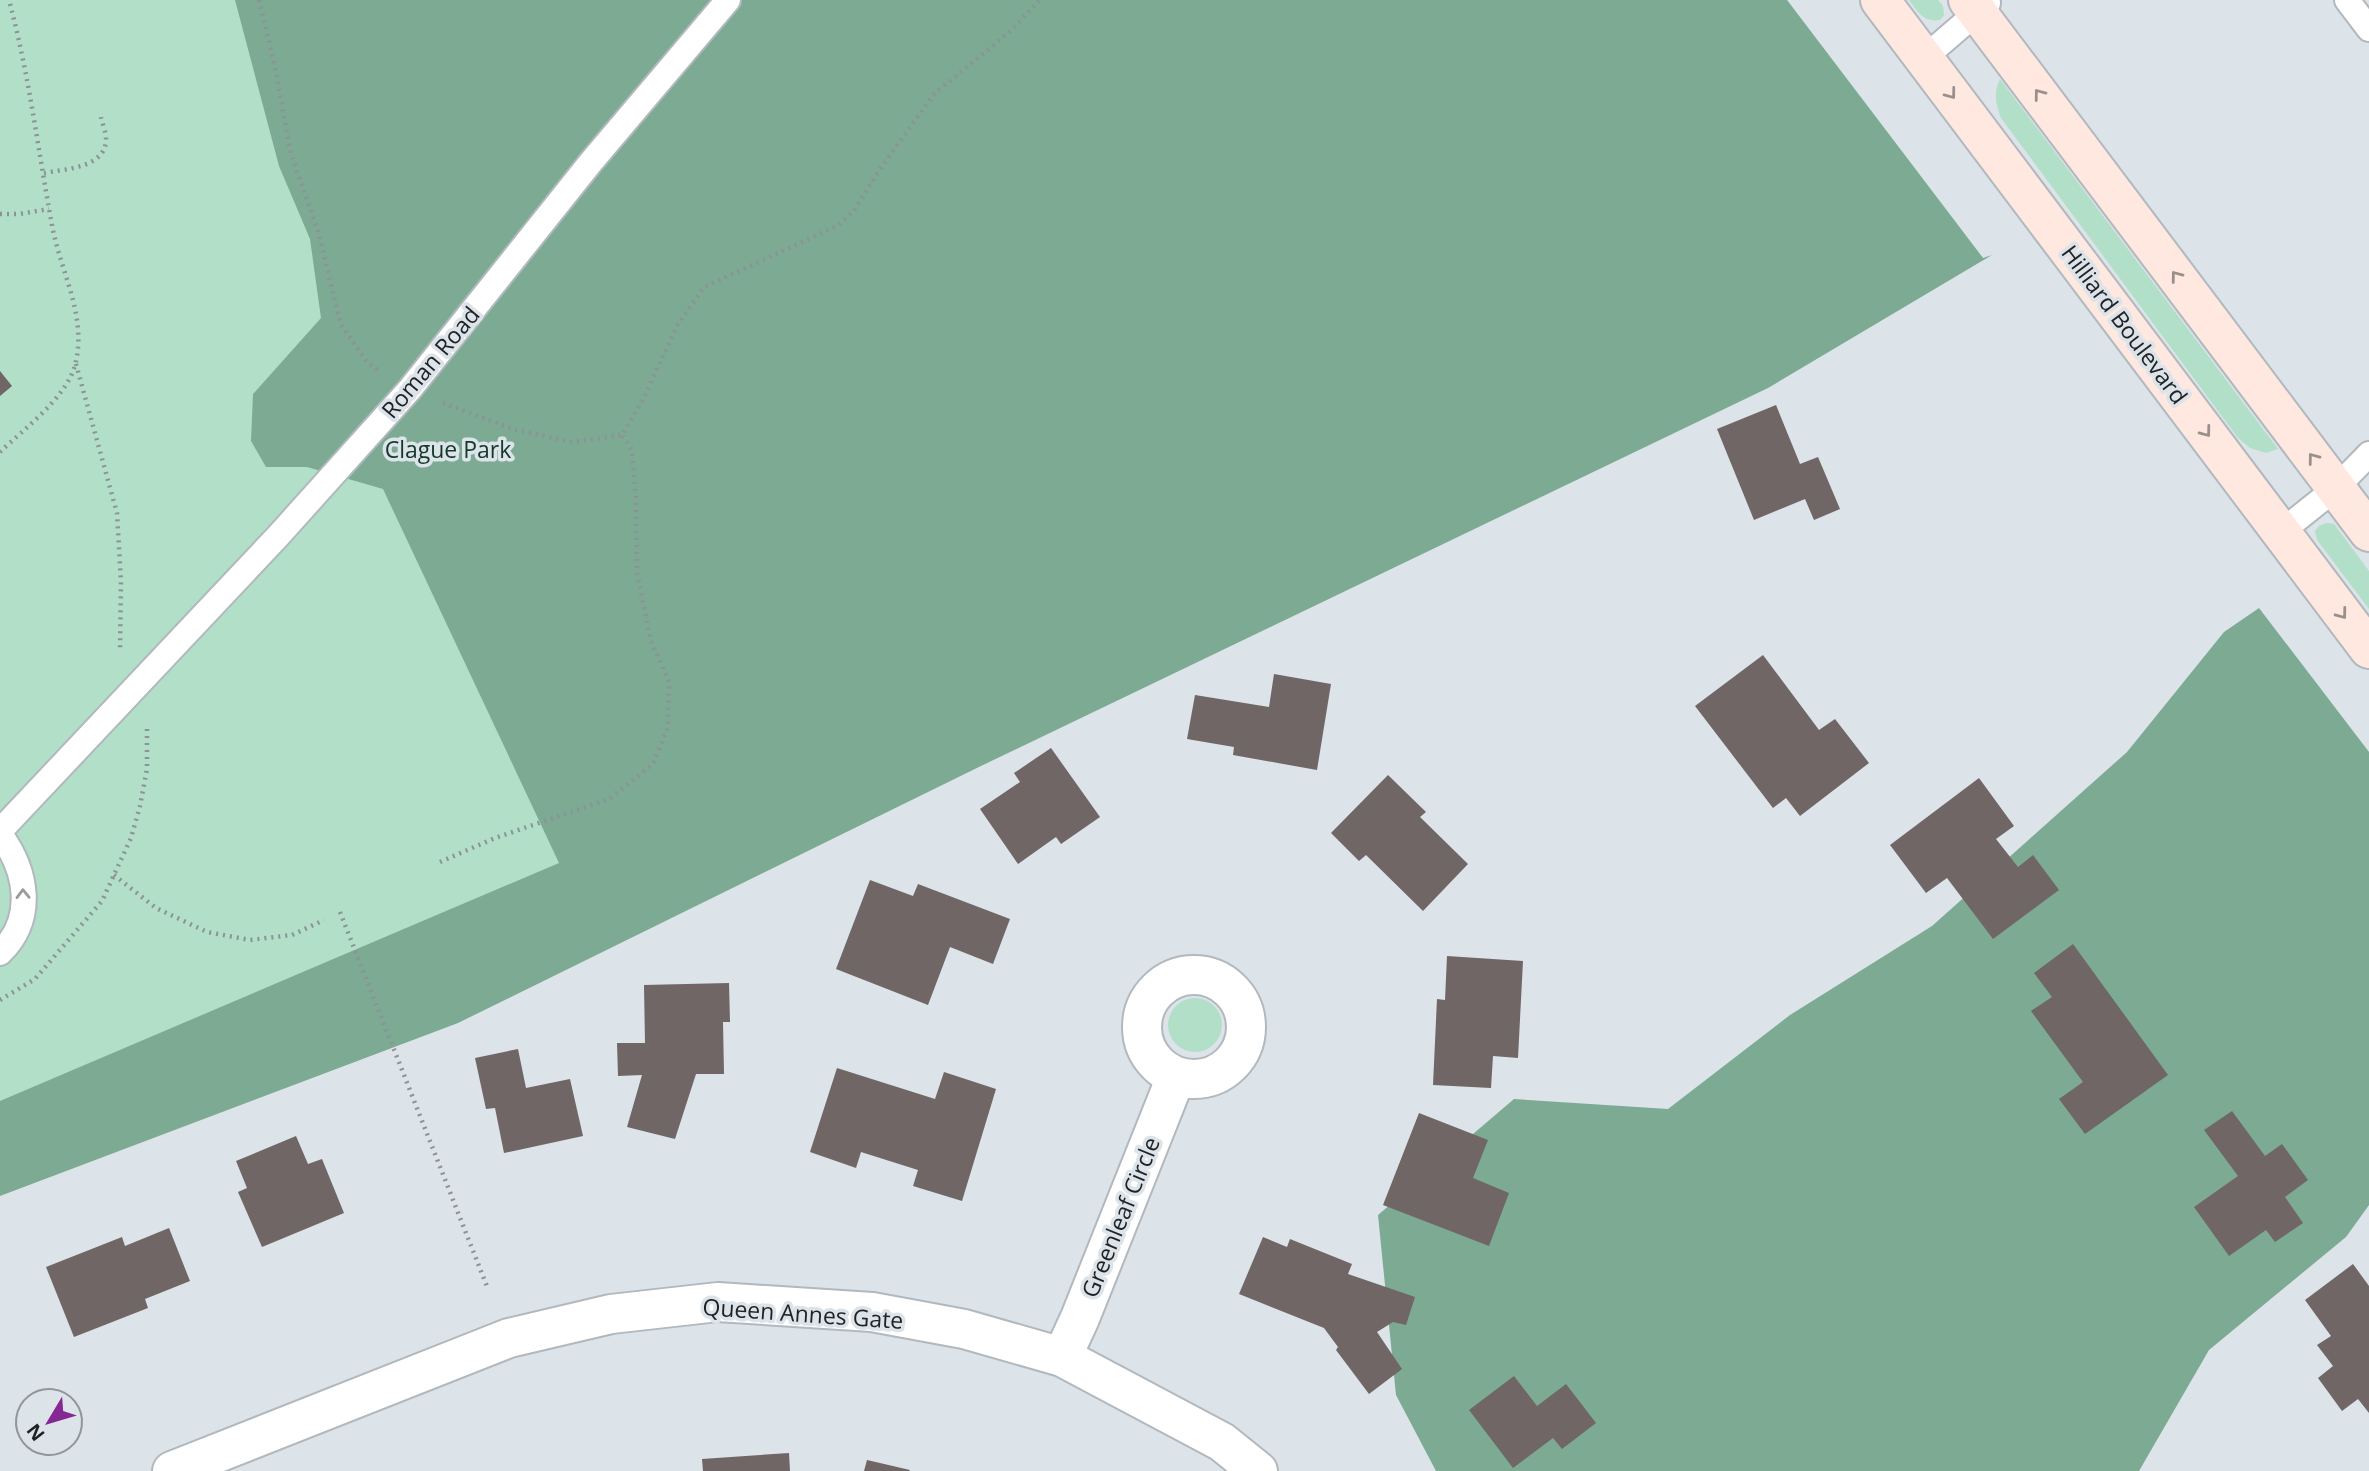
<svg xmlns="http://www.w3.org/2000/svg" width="2369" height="1471" viewBox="0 0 2369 1471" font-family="'Open Sans',sans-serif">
	<rect width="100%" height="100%" fill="#dce3e9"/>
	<path fill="#b2dfc7" d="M 0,0 L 1787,0 L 1983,258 L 0,1120 Z
		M 1909,0 L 1938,0 L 1943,6 L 1944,15 L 1940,20 C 1924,23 1918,12 1909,0 Z
		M 2000,79 L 2278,449 L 2266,453 L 2250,448 L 2238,438 L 2001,118 C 1996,103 1993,94 2000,79 Z
		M 2326,523 L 2334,524 L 2369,571 L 2369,609 L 2317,540 L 2315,531 L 2319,526 Z
		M1168 1025a27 27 0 1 1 54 0a27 27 0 1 1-54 0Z"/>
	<path fill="#7daa93" d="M 235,0 L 1787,0 L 1983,258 L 1992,255 L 1768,388 L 983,765 L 458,1023 L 0,1196 L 0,1101 L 559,863 L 383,489 L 307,467 L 266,467 L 251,441 L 253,394 L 321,318 L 310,239 L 279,166 Z
		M 2259,608 L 2369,752 L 2369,1205 L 2346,1237 L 2209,1350 L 2139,1471 L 1436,1471 L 1396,1395 L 1378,1215 L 1514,1099 L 1668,1109 L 1790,1015 L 1932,926 L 2127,752 L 2224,632 Z"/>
	<path fill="#6f6665" d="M 0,371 L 12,386 L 0,396 Z
		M 1776,405 L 1800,464 L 1818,457 L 1840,509 L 1814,520 L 1805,499 L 1754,520 L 1717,429 Z
		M 1763,655 L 1819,730 L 1835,719 L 1869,763 L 1800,816 L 1786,798 L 1773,808 L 1695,706 Z
		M 1274,674 L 1331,684 L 1317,770 L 1233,755 L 1234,747 L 1187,739 L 1195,695 L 1269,707 Z
		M 1051,748 L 1100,817 L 1061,844 L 1056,837 L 1018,864 L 980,809 L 1020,782 L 1014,773 Z
		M 1388,775 L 1426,812 L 1420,817 L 1468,864 L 1423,911 L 1366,855 L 1359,861 L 1331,833 Z
		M 1979,778 L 2014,826 L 1996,839 L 2018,867 L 2033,855 L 2059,890 L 1993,939 L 1947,878 L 1926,893 L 1890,845 Z
		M 870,880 L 913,896 L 918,884 L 1010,919 L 993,964 L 950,947 L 928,1005 L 836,969 Z
		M 2073,944 L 2168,1075 L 2085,1134 L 2059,1099 L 2083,1082 L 2031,1011 L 2052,997 L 2034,973 Z
		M 1447,956 L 1523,961 L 1518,1058 L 1493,1056 L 1491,1088 L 1433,1085 L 1437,999 L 1445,1000 Z
		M 729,983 L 730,1022 L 723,1022 L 724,1074 L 696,1074 L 675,1139 L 627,1127 L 642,1075 L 618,1076 L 617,1043 L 645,1043 L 644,985 Z
		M 518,1049 L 526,1088 L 570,1079 L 583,1136 L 504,1153 L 495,1108 L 486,1109 L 475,1058 Z
		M 837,1068 L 935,1099 L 944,1072 L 996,1089 L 962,1201 L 913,1186 L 918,1170 L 861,1152 L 856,1168 L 810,1152 Z
		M 2232,1111 L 2265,1156 L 2282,1144 L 2308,1180 L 2285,1197 L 2303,1223 L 2275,1242 L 2266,1230 L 2229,1256 L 2194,1207 L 2238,1176 L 2204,1130 Z
		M 1419,1113 L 1488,1140 L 1473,1178 L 1509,1193 L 1489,1246 L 1383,1205 Z
		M 296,1136 L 308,1164 L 322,1159 L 344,1213 L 262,1247 L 238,1192 L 247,1188 L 236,1161 Z
		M 169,1228 L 190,1281 L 145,1299 L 148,1308 L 74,1337 L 46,1267 L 122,1237 L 125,1246 Z
		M 1263,1237 L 1287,1247 L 1290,1239 L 1352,1264 L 1348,1274 L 1415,1297 L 1406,1325 L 1393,1322 L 1377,1332 L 1402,1369 L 1369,1394 L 1336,1350 L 1338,1347 L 1324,1328 L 1239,1294 Z
		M 2353,1264 L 2369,1286 L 2369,1413 L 2358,1399 L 2342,1411 L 2318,1378 L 2333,1366 L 2317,1345 L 2331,1336 L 2305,1300 Z
		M 1514,1376 L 1537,1406 L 1566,1384 L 1596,1423 L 1562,1449 L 1553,1438 L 1513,1468 L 1469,1410 Z
		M 789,1453 L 790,1471 L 703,1471 L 702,1459 Z
		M 867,1460 L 910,1470 L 909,1471 L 864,1471 Z"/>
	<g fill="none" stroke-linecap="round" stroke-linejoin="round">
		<g stroke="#b1b8be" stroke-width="28">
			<path id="lane" d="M 2347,0 L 2369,29
				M 1924,58 L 1988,3
				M 2281,532 L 2336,488 L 2369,454
				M 0,831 L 279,535 L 410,389 L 591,162 L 728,0
				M 0,834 C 27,871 36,918 0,953"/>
		</g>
		<g stroke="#b1b8be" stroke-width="42">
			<path id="street" d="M1142 1027a52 52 0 1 1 104 0a52 52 0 1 1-104 0Z
				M 1062,1357 L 1080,1318 L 1176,1077
				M 172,1471 L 509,1338 L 611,1314 L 718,1302 L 872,1312 L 964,1329 L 1062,1357 L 1222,1442 L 1258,1471"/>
		</g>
		<g stroke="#b1b8be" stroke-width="42">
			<path id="secondary" d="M 1880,0 L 2369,649
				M 1968,0 L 2369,532"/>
		</g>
		<path stroke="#8c9296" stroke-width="4.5" stroke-dasharray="2 5" stroke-linecap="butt" d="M 259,0 L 274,62 L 291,154 L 318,231 L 341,325 L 368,363 L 379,371
			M 44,173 C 65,169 107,168 106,138 C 106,132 102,123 101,117
			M 0,214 L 19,214 L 49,209
			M 76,364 L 117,513 L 121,582 L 120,650
			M 443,403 L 513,429 L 572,442 L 622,435 L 642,401 L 678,324 L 704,287 L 837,226 L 854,211 L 876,175 L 933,95 L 1013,29 L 1039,0
			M 0,452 C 24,429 67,397 75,365 C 88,317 60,271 52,225 C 38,150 29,74 9,0
			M 440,862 L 495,838 L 609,799 L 653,764 L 668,727 L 669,682 L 651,641 L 637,573 L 636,500 L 632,450 L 622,435
			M 114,875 L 156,908 L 207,932 L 250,940 L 292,935 L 324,920
			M 340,912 L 488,1289
			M 0,1000 L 35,979 L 102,901 L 131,838 L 140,806 L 147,769 L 147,728"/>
		<use href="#lane" stroke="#fff" stroke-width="24"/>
		<use href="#street" stroke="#fff" stroke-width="38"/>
		<use href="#secondary" stroke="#ffe8e0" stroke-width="38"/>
	</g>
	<defs><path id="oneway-chevron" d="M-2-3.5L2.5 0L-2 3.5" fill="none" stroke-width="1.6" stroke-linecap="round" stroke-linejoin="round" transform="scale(1.75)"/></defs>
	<g stroke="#9a8f8b">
		<use href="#oneway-chevron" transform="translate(1951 94) rotate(53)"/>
		<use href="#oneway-chevron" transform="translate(2039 94) rotate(-127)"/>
		<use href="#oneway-chevron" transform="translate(2176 276) rotate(-127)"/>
		<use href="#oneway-chevron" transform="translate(2206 432) rotate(53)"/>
		<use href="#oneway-chevron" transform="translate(2313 458) rotate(-127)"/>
		<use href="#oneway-chevron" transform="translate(2342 614) rotate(53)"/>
	</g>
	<use stroke="#9a9c9c" href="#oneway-chevron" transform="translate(23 894) rotate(-91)"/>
	<g text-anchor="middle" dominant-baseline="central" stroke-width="7" stroke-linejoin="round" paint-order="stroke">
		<g font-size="23" fill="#1f2224" stroke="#dce3e9">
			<text transform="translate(2125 324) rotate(53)">Hilliard Boulevard</text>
			<text transform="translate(430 362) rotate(-50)">Roman Road</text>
			<text transform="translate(1120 1217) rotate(-68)">Greenleaf Circle</text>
			<text transform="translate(803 1313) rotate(4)">Queen Annes Gate</text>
		</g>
		<g font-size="23" fill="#133928" stroke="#dce3e9">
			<text x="448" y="449">Clague Park</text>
		</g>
	</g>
	<g transform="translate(49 1422) rotate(232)"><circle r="33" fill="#dce3e9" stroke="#90969a" stroke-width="2"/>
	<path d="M0-5L12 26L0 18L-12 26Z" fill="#852894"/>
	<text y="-10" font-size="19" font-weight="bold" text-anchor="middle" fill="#1f2224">N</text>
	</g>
</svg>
